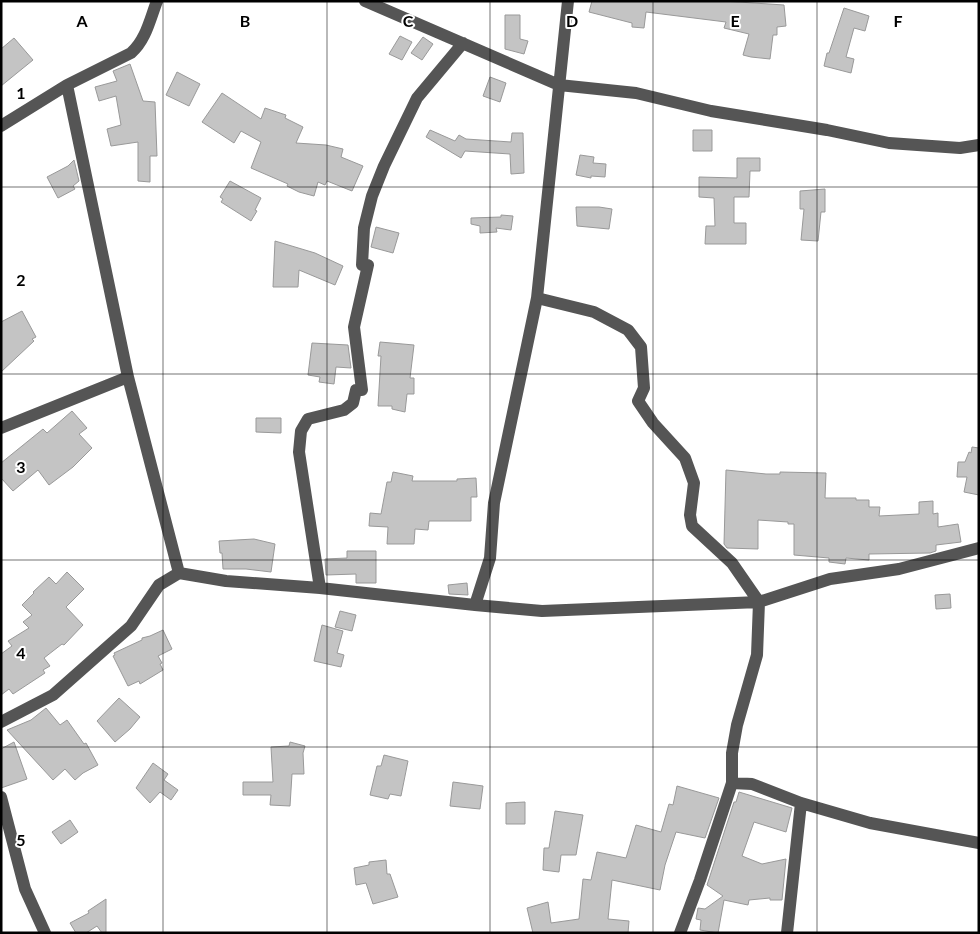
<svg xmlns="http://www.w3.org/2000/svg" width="980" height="934" viewBox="0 0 980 934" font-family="Lato,sans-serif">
	<rect width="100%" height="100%" fill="#fff"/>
	<path fill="#c4c4c4" stroke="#999" d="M 592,1 L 723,1 L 784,5 L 786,26 L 777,27 L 777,35 L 773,35 L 770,59 L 751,57 L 743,55 L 749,34 L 724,28 L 726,22 L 646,12 L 644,28 L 632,27 L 632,23 L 589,12 Z
		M 844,8 L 869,16 L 865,31 L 854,28 L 846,57 L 854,59 L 851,73 L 824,66 L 827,53 L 829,53 Z
		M 505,15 L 520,15 L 520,39 L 528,41 L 524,54 L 505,49 Z
		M 400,36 L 412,42 L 402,60 L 389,54 Z
		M 423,37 L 433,44 L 422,60 L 411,53 Z
		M 14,38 L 33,60 L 1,86 L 1,49 Z
		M 130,64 L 143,101 L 155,102 L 157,156 L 150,156 L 150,182 L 138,181 L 138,142 L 111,146 L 107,129 L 121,125 L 116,96 L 99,101 L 95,87 L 117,81 L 113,71 Z
		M 177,72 L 200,84 L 189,106 L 166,95 Z
		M 490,77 L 506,83 L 500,102 L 483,96 Z
		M 222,93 L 261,119 L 265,108 L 286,115 L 285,118 L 303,127 L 296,143 L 326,145 L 343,149 L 341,157 L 363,166 L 352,191 L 327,181 L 325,185 L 318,182 L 314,196 L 299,192 L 287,186 L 288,184 L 251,168 L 261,142 L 241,131 L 234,143 L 202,122 Z
		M 430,130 L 455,141 L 459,135 L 466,139 L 511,142 L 512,133 L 523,133 L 524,173 L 511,174 L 510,154 L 465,151 L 461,158 L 426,137 Z
		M 693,130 L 712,130 L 712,151 L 693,151 Z
		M 580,155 L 594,157 L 593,163 L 606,164 L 605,177 L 591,176 L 591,178 L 576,175 Z
		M 737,158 L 760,158 L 760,171 L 750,171 L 749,197 L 734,197 L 734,223 L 746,223 L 746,244 L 705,244 L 706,226 L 715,226 L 714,198 L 699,197 L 699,177 L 737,178 Z
		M 74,160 L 79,181 L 73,186 L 75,189 L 58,198 L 47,177 L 68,166 Z
		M 230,181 L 261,198 L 255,210 L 257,211 L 251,221 L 221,202 L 223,199 L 220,197 Z
		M 825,189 L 825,212 L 821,212 L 818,241 L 801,240 L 804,209 L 800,209 L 800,191 Z
		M 576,207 L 599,207 L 612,209 L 609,229 L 577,226 Z
		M 501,215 L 513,216 L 511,230 L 496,228 L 497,232 L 480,233 L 480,226 L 471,224 L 471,218 L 501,217 Z
		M 376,227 L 399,233 L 393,253 L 371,247 Z
		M 275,241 L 315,253 L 343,266 L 335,285 L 299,270 L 298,287 L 273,287 Z
		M 22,311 L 36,337 L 32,339 L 34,341 L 1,372 L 1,322 Z
		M 380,342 L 414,345 L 410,378 L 414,378 L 414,394 L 407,394 L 405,412 L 392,409 L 392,406 L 378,406 L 381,356 L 378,356 Z
		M 312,343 L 348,345 L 351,368 L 336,367 L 334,384 L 319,382 L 320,377 L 308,375 Z
		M 72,411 L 87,428 L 79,434 L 92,448 L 73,467 L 49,485 L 38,470 L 13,491 L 1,478 L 1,463 L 43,429 L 47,433 Z
		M 256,418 L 281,418 L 281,433 L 256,432 Z
		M 972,447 L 979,448 L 979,495 L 964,492 L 967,477 L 957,477 L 958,462 L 965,462 L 969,452 L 971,453 Z
		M 726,470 L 766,474 L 780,474 L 780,472 L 826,473 L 825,498 L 856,498 L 856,500 L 869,500 L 869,507 L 880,507 L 879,516 L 919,514 L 919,502 L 933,501 L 933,514 L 938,513 L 938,527 L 958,524 L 961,542 L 936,545 L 936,551 L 930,553 L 869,554 L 869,560 L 846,558 L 845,564 L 829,562 L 829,558 L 794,555 L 794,524 L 788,524 L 788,522 L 758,520 L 758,549 L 727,548 L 724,544 Z
		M 393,472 L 413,476 L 412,481 L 457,481 L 457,479 L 476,478 L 477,497 L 471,497 L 471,521 L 429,521 L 428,530 L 415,529 L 414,544 L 387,544 L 388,527 L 369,526 L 370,513 L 381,514 L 387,482 L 391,482 Z
		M 254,539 L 275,544 L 271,572 L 246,569 L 223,569 L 222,553 L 220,553 L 219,541 Z
		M 347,551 L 376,551 L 376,583 L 356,583 L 356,574 L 326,575 L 325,559 L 347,558 Z
		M 67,572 L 84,589 L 66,607 L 83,625 L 64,645 L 62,644 L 44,658 L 50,666 L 43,670 L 45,673 L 13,694 L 9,689 L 1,695 L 1,654 L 12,646 L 8,641 L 29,628 L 23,622 L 32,615 L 22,605 L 34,593 L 33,592 L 49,577 L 56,584 Z
		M 467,583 L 468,595 L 449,594 L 448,585 Z
		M 950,594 L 951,608 L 936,609 L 935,595 Z
		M 340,611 L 356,615 L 352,631 L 335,627 Z
		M 322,625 L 343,631 L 337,653 L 344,655 L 341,667 L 314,661 Z
		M 163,630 L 172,649 L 158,656 L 162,663 L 160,664 L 163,670 L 140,684 L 139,681 L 128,686 L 113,656 L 115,655 L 114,653 L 142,640 L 142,638 L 150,636 Z
		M 119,698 L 140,717 L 130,729 L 115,742 L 97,721 Z
		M 46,708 L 60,725 L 67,720 L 84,744 L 86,743 L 98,765 L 83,773 L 75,780 L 65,769 L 53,780 L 7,730 L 31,720 Z
		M 14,742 L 27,779 L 1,788 L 1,749 Z
		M 290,742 L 305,746 L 303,753 L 304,774 L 292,774 L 290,806 L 270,805 L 271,795 L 243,795 L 243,782 L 273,782 L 271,747 L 289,746 Z
		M 384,755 L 408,761 L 401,796 L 390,794 L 388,799 L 370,795 L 377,766 L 381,766 Z
		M 153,763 L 168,774 L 164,780 L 178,790 L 171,800 L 160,792 L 150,803 L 136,788 Z
		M 453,782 L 483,786 L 480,809 L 450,806 Z
		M 677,786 L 719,798 L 705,838 L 676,832 L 665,865 L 660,890 L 612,880 L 608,919 L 629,921 L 628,933 L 533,933 L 527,908 L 548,902 L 551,923 L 579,919 L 583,879 L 591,880 L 597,852 L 626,858 L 636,825 L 661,832 L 669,804 L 673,805 Z
		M 739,792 L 792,808 L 786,832 L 754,822 L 742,856 L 762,864 L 786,859 L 782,900 L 770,900 L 770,898 L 749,900 L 748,905 L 724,900 L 718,933 L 700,930 L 701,920 L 696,919 L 698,908 L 705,909 L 723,896 L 707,885 L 734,802 L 736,802 Z
		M 525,802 L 525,824 L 506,824 L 506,803 Z
		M 555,811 L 583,815 L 576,855 L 561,855 L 559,872 L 543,870 L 544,848 L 549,848 Z
		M 70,820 L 78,832 L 61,844 L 52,832 Z
		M 386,860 L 387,874 L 390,874 L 398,897 L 373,904 L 366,883 L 356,885 L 354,868 L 369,865 L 369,862 Z
		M 106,899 L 106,933 L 102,933 L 97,926 L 86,933 L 76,933 L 70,923 L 89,913 L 88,911 Z"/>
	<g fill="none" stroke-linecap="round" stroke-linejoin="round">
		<path stroke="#555" stroke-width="12" d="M 157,1 C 150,19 146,40 131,53 L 67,85 L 128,377 L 179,573
			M 365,1 L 559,85 L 636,93 L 711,111 L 827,130 L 889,143 L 960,148 L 979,145
			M 1,126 L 67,85
			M 537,298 L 594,312 L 628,330 L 641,347 L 644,388 L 638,401 L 653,423 L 685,458 L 694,483 L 690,515 L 692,526 L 732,563 L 759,602 L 757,655 L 737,725 L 732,753 L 732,783 L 752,784 L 801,803 L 870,823 L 979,843
			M 1,428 L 128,377
			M 320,588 L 299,452 L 301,431 L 308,419 L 344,410 L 353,403 L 356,390 L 362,390 L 354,327 L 368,265 L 362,265 L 364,228 L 372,196 L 384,166 L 417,98 L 463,43
			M 475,605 L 490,558 L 494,503 L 537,298 L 568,1
			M 1,722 L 53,695 L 131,626 L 159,585 L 179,573 L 226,581 L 320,588 L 475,605 L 542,611 L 759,602 L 830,579 L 899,569 L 979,548
			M 1,797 L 25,889 L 45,933
			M 680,933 L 700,880 L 732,783
			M 787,933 L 801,803"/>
	</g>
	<path fill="none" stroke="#000" stroke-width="1" stroke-opacity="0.55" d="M 163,1 L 163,933M 327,1 L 327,933M 490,1 L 490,933M 653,1 L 653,933M 817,1 L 817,933M 1,187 L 979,187M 1,374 L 979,374M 1,560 L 979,560M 1,747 L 979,747"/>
	<g font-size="16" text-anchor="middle" font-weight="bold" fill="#000" stroke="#fff" stroke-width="4" stroke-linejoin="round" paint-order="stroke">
		<text x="82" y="27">A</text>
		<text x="245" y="27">B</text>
		<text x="408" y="27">C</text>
		<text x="572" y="27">D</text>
		<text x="735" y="27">E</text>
		<text x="898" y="27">F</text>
		<text x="21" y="99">1</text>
		<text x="21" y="286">2</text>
		<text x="21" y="473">3</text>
		<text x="21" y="659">4</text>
		<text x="21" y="846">5</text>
	</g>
	<rect width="980" height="934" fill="none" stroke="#000000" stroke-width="5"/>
</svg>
